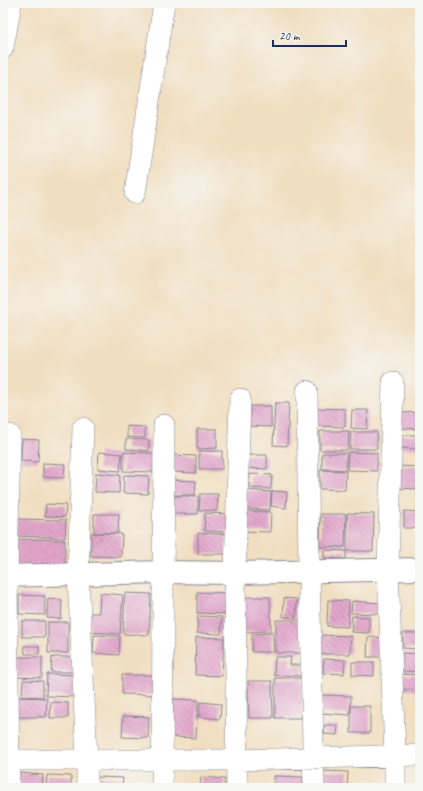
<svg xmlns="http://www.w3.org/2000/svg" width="423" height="791" viewBox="0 0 423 791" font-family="Caveat,sans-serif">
	<defs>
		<pattern id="building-back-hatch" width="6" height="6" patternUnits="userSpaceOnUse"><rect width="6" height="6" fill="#e3a6cb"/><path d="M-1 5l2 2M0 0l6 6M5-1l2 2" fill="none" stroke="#b788a8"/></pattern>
	</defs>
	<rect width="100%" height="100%" fill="#f6f6f2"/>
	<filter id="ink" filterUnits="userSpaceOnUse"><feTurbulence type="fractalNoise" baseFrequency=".025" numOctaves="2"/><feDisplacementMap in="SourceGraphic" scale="8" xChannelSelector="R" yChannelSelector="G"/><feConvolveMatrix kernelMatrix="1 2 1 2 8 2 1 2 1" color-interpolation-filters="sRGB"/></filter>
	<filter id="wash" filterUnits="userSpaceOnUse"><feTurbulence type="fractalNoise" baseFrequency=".012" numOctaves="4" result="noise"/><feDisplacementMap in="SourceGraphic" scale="16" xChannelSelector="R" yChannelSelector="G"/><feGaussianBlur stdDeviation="0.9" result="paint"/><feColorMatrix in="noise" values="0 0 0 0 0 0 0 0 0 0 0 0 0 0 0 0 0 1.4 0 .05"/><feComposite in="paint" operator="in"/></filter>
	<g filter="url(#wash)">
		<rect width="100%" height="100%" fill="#f1dec0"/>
		<g id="blocks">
			<path fill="url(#building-back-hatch)" d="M 275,403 L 289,403 L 287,446 L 273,445 Z
				M 247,406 L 271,406 L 271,427 L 247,426 Z
				M 315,408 L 345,409 L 345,427 L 315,426 Z
				M 352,410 L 368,410 L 367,429 L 351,428 Z
				M 420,412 L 420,429 L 401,428 L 401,413 Z
				M 127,426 L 145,427 L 145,438 L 127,437 Z
				M 197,429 L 217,429 L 217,448 L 197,449 Z
				M 320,431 L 349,431 L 348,450 L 320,450 Z
				M 351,432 L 377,432 L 377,449 L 350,449 Z
				M 401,435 L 420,435 L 420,449 L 401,448 Z
				M 22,439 L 39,440 L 38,462 L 21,461 Z
				M 126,439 L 149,440 L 149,451 L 126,449 Z
				M 199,451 L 222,451 L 222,469 L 199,469 Z
				M 99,452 L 122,454 L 120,471 L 98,469 Z
				M 123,452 L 154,453 L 153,472 L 123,471 Z
				M 348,452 L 377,453 L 377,471 L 347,470 Z
				M 322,453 L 346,453 L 346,470 L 322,469 Z
				M 173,455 L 196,456 L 196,473 L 172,472 Z
				M 246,455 L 267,455 L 267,469 L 246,468 Z
				M 43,463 L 65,464 L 64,478 L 43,477 Z
				M 397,466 L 420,467 L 420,489 L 396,488 Z
				M 320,470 L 346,471 L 345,490 L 320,489 Z
				M 96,473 L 120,475 L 119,493 L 95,492 Z
				M 250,474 L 272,475 L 271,489 L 249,488 Z
				M 124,475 L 149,476 L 148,494 L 123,493 Z
				M 172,480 L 196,481 L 195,495 L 171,495 Z
				M 246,490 L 271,492 L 270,510 L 245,509 Z
				M 272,491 L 287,492 L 286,508 L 271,506 Z
				M 200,494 L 218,494 L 217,511 L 199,510 Z
				M 172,496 L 198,496 L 198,514 L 172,514 Z
				M 46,504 L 66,505 L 65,517 L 45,516 Z
				M 243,511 L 271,512 L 270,532 L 242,531 Z
				M 404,511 L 420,512 L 420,528 L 404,528 Z
				M 205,513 L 231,514 L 230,532 L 204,531 Z
				M 347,513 L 374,514 L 373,551 L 347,551 Z
				M 94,514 L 119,514 L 118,533 L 94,533 Z
				M 321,514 L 346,514 L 345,547 L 320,547 Z
				M 16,519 L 66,520 L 65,538 L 16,536 Z
				M 91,533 L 122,534 L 121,557 L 91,556 Z
				M 198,533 L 226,534 L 226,554 L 198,554 Z
				M 16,539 L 65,540 L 65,566 L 15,565 Z
				M 324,550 L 346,551 L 346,559 L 324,558 Z
				M 197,592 L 229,593 L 228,614 L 197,613 Z
				M 100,593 L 123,595 L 120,634 L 90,632 L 91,613 L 99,613 Z
				M 125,593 L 151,594 L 149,635 L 123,634 Z
				M 19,595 L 45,596 L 45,615 L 19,614 Z
				M 242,597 L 270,597 L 271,631 L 243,632 Z
				M 284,598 L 297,599 L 296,618 L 283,617 Z
				M 48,599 L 62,600 L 61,619 L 47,618 Z
				M 328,600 L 349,601 L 348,627 L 327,626 Z
				M 352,601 L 382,603 L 381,614 L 351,613 Z
				M 198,616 L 222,617 L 221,634 L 197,633 Z
				M 352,616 L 369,617 L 369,633 L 351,632 Z
				M 276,620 L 303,620 L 303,653 L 276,653 Z
				M 22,621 L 45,621 L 45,637 L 22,637 Z
				M 48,622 L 68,622 L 68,653 L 48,653 Z
				M 273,633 L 274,652 L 252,652 L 252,634 Z
				M 403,633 L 420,633 L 420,649 L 403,648 Z
				M 94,635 L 120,636 L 119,655 L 93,653 Z
				M 320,635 L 351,636 L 350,654 L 320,654 Z
				M 196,637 L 224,638 L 222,676 L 195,675 Z
				M 368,637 L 387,638 L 387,657 L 367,657 Z
				M 24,646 L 39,646 L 39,654 L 25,654 Z
				M 402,653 L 420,654 L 420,672 L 401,671 Z
				M 17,657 L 42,657 L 42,678 L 16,677 Z
				M 52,657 L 73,657 L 73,672 L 51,672 Z
				M 275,657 L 291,657 L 290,665 L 303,665 L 303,676 L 274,675 Z
				M 324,659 L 345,660 L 344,674 L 323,673 Z
				M 352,662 L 374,662 L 374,676 L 352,675 Z
				M 47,674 L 77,675 L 76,697 L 46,696 Z
				M 398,674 L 420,675 L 420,691 L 397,689 Z
				M 122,675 L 155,675 L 155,695 L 122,694 Z
				M 275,678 L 302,678 L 302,718 L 275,718 Z
				M 23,680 L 43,681 L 43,697 L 22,696 Z
				M 248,681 L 272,681 L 273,718 L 249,718 Z
				M 322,695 L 351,696 L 350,715 L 321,713 Z
				M 16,697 L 47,698 L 46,717 L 16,717 Z
				M 173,699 L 198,700 L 196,738 L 171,737 Z
				M 51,702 L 68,703 L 68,718 L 50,718 Z
				M 200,702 L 221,704 L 220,719 L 199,717 Z
				M 351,706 L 370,706 L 370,733 L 351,733 Z
				M 123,716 L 149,717 L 148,738 L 122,737 Z
				M 325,725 L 338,725 L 337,735 L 324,734 Z
				M 323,771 L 348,772 L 347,788 L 322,788 Z
				M 20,773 L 43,775 L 42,788 L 19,788 Z
				M 47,775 L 71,776 L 71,788 L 46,788 Z
				M 274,776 L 303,777 L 303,788 L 274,788 Z
				M 97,777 L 123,778 L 122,788 L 96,788 Z
				M 201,777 L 225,779 L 224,788 L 200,788 Z"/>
		</g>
	</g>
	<g filter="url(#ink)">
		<use href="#blocks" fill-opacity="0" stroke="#86868f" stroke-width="1"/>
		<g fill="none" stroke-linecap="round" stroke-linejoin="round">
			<g stroke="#86868f" stroke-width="22">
				<path id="minor" d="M 3,48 L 11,3
					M 135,193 L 164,3
					M 393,382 L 388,570 L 395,755 L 395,788
					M 307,391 L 309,571 L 314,788
					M 83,428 L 78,575 L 87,760 L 87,788
					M 3,760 L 237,760 L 420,755
					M 9,788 L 7,576 L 10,435
					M 162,788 L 164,425
					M 237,788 L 235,573 L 240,399"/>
			</g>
			<g stroke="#86868f" stroke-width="24">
				<path id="tertiary" d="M 3,576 L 164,572 L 235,573 L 420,569"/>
			</g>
			<use href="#minor" stroke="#fff" stroke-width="21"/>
			<use href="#tertiary" stroke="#fff" stroke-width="22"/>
		</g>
	</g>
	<rect width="423" height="791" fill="none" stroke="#f6f6f2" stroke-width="16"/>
	<path d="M273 40v6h73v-6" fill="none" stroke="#1b2f5e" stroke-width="2"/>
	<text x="279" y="40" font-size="12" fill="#1b2f5e" stroke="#f6f6f2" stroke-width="3" paint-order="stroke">20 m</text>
</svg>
